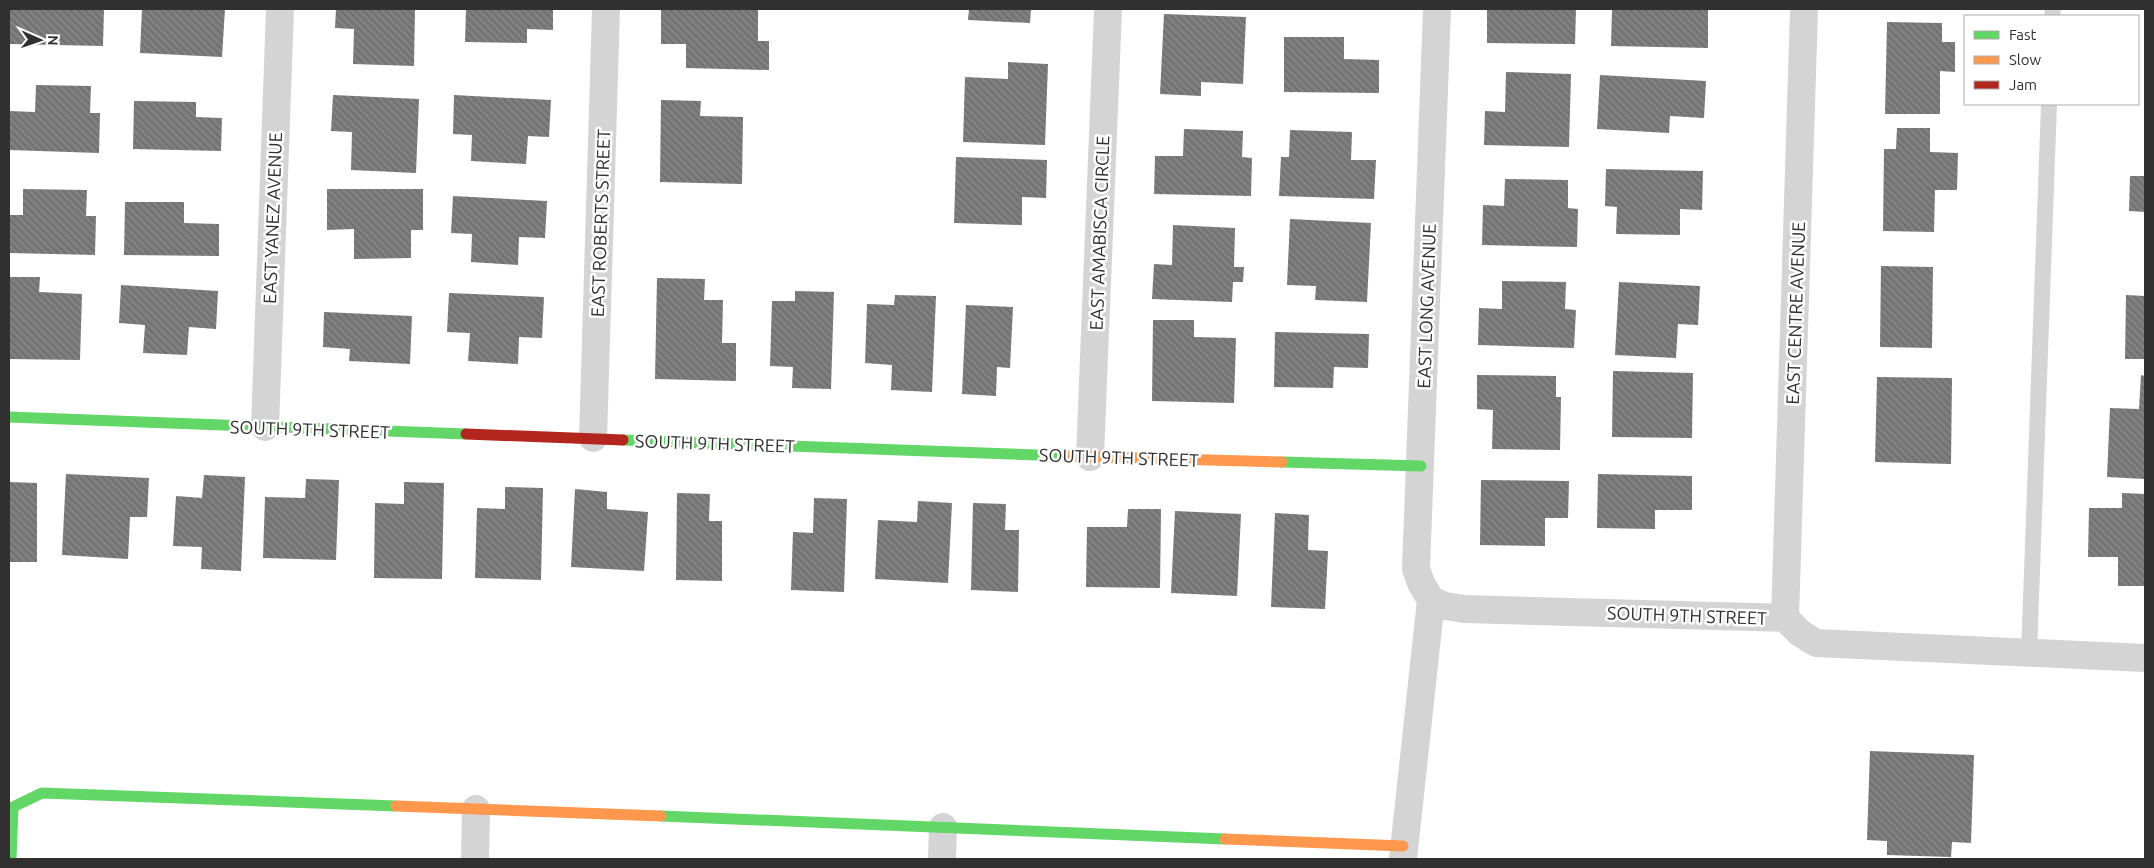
<svg xmlns="http://www.w3.org/2000/svg" width="2154" height="868" viewBox="0 0 2154 868" font-family="Ubuntu,sans-serif">
	<defs>
		<pattern id="building-back-hatch" width="6" height="6" patternUnits="userSpaceOnUse" patternTransform="scale(1.25)"><rect width="6" height="6" fill="#7f7f7f"/><path d="M-1 5l2 2M0 0l6 6M5-1l2 2" fill="none" stroke="#686868"/></pattern>
	</defs>
	<rect width="100%" height="100%" fill="#fff"/>
	<path fill="url(#building-back-hatch)" d="M 9,9 L 104,9 L 103,46 L 9,44 Z
		M 142,9 L 225,9 L 222,57 L 140,53 Z
		M 336,9 L 415,9 L 414,66 L 353,64 L 354,29 L 335,28 Z
		M 466,9 L 553,9 L 553,30 L 527,29 L 527,43 L 465,42 Z
		M 661,9 L 758,9 L 758,41 L 769,41 L 769,70 L 686,68 L 686,44 L 661,44 Z
		M 969,9 L 1031,9 L 1030,23 L 968,20 Z
		M 1487,9 L 1576,9 L 1575,44 L 1487,43 Z
		M 1612,9 L 1708,9 L 1708,48 L 1611,46 Z
		M 1164,14 L 1246,17 L 1243,84 L 1201,82 L 1201,96 L 1160,94 Z
		M 1887,22 L 1942,23 L 1942,42 L 1955,42 L 1955,72 L 1940,71 L 1940,114 L 1885,114 Z
		M 1284,37 L 1344,37 L 1344,59 L 1379,60 L 1379,93 L 1284,92 Z
		M 1008,62 L 1048,64 L 1045,145 L 963,142 L 965,77 L 1008,79 Z
		M 1506,72 L 1571,74 L 1569,147 L 1484,145 L 1485,111 L 1505,112 Z
		M 1600,75 L 1706,81 L 1704,118 L 1670,116 L 1669,133 L 1597,129 Z
		M 36,85 L 91,86 L 90,113 L 100,113 L 99,153 L 9,150 L 9,111 L 35,112 Z
		M 333,95 L 419,99 L 416,173 L 351,170 L 352,132 L 331,131 Z
		M 454,95 L 551,100 L 549,137 L 528,136 L 526,164 L 471,161 L 472,135 L 453,134 Z
		M 661,100 L 701,101 L 700,116 L 743,117 L 742,184 L 660,182 Z
		M 134,101 L 196,102 L 196,117 L 222,118 L 221,151 L 133,149 Z
		M 1897,128 L 1930,128 L 1930,152 L 1958,153 L 1957,190 L 1935,190 L 1934,232 L 1883,231 L 1884,149 L 1896,149 Z
		M 1184,129 L 1243,131 L 1242,157 L 1252,158 L 1251,196 L 1154,194 L 1155,156 L 1183,156 Z
		M 1290,130 L 1352,132 L 1351,160 L 1376,160 L 1374,199 L 1279,196 L 1281,157 L 1289,157 Z
		M 956,157 L 1047,160 L 1046,198 L 1022,197 L 1022,225 L 954,223 Z
		M 1606,169 L 1703,171 L 1702,210 L 1680,209 L 1680,235 L 1616,234 L 1617,207 L 1605,206 Z
		M 2130,176 L 2145,176 L 2145,212 L 2129,211 Z
		M 1505,179 L 1568,180 L 1568,208 L 1578,209 L 1577,247 L 1482,245 L 1483,205 L 1504,206 Z
		M 23,189 L 87,190 L 86,216 L 96,216 L 95,255 L 9,253 L 9,215 L 23,215 Z
		M 327,189 L 423,189 L 423,230 L 411,230 L 411,258 L 354,259 L 354,229 L 327,230 Z
		M 453,196 L 547,201 L 545,238 L 519,237 L 518,265 L 471,262 L 472,234 L 451,233 Z
		M 125,202 L 184,202 L 184,223 L 219,224 L 219,256 L 124,255 Z
		M 1290,219 L 1371,223 L 1367,302 L 1315,300 L 1316,286 L 1287,285 Z
		M 1173,225 L 1235,228 L 1234,267 L 1244,267 L 1243,282 L 1233,282 L 1232,302 L 1152,299 L 1154,264 L 1172,265 Z
		M 1881,266 L 1933,267 L 1932,348 L 1880,347 Z
		M 9,277 L 40,277 L 39,292 L 82,294 L 80,360 L 9,359 Z
		M 657,278 L 705,279 L 704,300 L 723,300 L 722,343 L 736,343 L 736,381 L 655,379 Z
		M 1502,281 L 1566,282 L 1565,309 L 1576,310 L 1574,348 L 1478,345 L 1479,308 L 1502,309 Z
		M 1619,282 L 1700,286 L 1698,325 L 1678,324 L 1676,358 L 1615,355 Z
		M 121,285 L 218,291 L 216,329 L 189,327 L 187,355 L 143,353 L 145,325 L 119,323 Z
		M 795,291 L 834,292 L 831,389 L 792,388 L 793,367 L 770,366 L 772,301 L 795,301 Z
		M 449,293 L 544,297 L 542,338 L 519,337 L 518,364 L 468,361 L 470,333 L 447,332 Z
		M 895,295 L 936,296 L 932,392 L 891,390 L 892,365 L 865,363 L 867,304 L 894,305 Z
		M 2126,295 L 2145,296 L 2145,359 L 2125,359 Z
		M 966,305 L 1013,307 L 1010,368 L 997,367 L 996,396 L 962,394 Z
		M 324,312 L 412,316 L 410,364 L 349,361 L 350,349 L 323,347 Z
		M 1153,320 L 1194,320 L 1194,337 L 1236,338 L 1234,403 L 1152,401 Z
		M 1275,332 L 1369,334 L 1368,368 L 1334,367 L 1333,388 L 1274,387 Z
		M 1613,371 L 1693,373 L 1692,438 L 1612,437 Z
		M 1477,375 L 1556,376 L 1556,397 L 1561,397 L 1560,450 L 1492,449 L 1493,410 L 1477,409 Z
		M 2141,375 L 2145,376 L 2145,479 L 2107,477 L 2110,408 L 2139,409 Z
		M 1877,377 L 1952,378 L 1951,464 L 1875,462 Z
		M 66,474 L 149,478 L 147,517 L 130,517 L 128,559 L 62,555 Z
		M 1598,474 L 1692,476 L 1692,510 L 1655,510 L 1655,529 L 1597,528 Z
		M 204,475 L 245,477 L 241,571 L 201,569 L 202,547 L 173,546 L 176,496 L 202,498 Z
		M 306,479 L 339,480 L 336,560 L 263,558 L 265,497 L 305,498 Z
		M 1481,480 L 1569,481 L 1568,518 L 1545,518 L 1545,546 L 1480,545 Z
		M 9,482 L 37,483 L 37,562 L 9,562 Z
		M 404,482 L 444,483 L 442,579 L 374,578 L 375,503 L 404,504 Z
		M 505,487 L 543,488 L 541,580 L 475,578 L 477,508 L 505,509 Z
		M 575,489 L 607,492 L 607,509 L 648,512 L 644,571 L 571,567 Z
		M 677,493 L 710,494 L 709,521 L 722,521 L 722,581 L 676,580 Z
		M 2122,493 L 2145,494 L 2145,586 L 2118,586 L 2118,557 L 2088,557 L 2089,508 L 2122,508 Z
		M 814,498 L 847,499 L 844,592 L 791,590 L 793,532 L 813,533 Z
		M 918,501 L 952,503 L 948,583 L 875,579 L 878,520 L 917,522 Z
		M 973,503 L 1006,504 L 1005,530 L 1019,530 L 1018,592 L 971,590 Z
		M 1128,509 L 1161,509 L 1160,588 L 1086,587 L 1087,527 L 1127,527 Z
		M 1175,511 L 1241,514 L 1237,596 L 1171,593 Z
		M 1275,513 L 1309,515 L 1308,550 L 1328,551 L 1325,609 L 1271,607 Z
		M 1870,751 L 1974,755 L 1971,843 L 1952,842 L 1951,857 L 1887,855 L 1887,841 L 1867,840 Z"/>
	<g fill="none" stroke-linecap="round" stroke-linejoin="round">
		<path stroke="#d4d4d4" stroke-width="16" d="M 2052,16 L 2053,9
			M 2029,654 L 2049,104"/>
		<path stroke="#d4d4d4" stroke-width="28" d="M 265,427 L 280,9
			M 593,438 L 606,9
			M 1090,457 L 1108,9
			M 1431,600 L 1445,606 L 1464,609 L 1785,618 L 1800,633 L 1816,643 L 2145,658
			M 1431,600 L 1421,583 L 1416,569 L 1437,9
			M 1785,618 L 1804,9
			M 475,859 L 476,809
			M 942,859 L 943,827
			M 1403,859 L 1431,600"/>
		<path stroke="#63d668" stroke-width="11" d="M 9,417 L 466,434
			M 623,440 L 1067,456
			M 1282,462 L 1421,466
			M 661,816 L 1225,839
			M 11,859 L 13,807 L 42,793 L 396,806"/>
		<path stroke="#ff974d" stroke-width="11" d="M 1067,456 L 1282,462
			M 396,806 L 661,816
			M 1225,839 L 1403,846"/>
		<path stroke="#b3261e" stroke-width="11" d="M 466,434 L 623,440"/>
	</g>
	<g text-anchor="middle" dominant-baseline="central" stroke-width="5" stroke-linejoin="round" paint-order="stroke">
		<g font-size="18" fill="#303030" stroke="#fff">
			<text transform="translate(272 218) rotate(-88)">EAST YANEZ AVENUE</text>
			<text transform="translate(600 223) rotate(-88)">EAST ROBERTS STREET</text>
			<text transform="translate(1099 233) rotate(-88)">EAST AMABISCA CIRCLE</text>
			<text transform="translate(1426 306) rotate(-88)">EAST LONG AVENUE</text>
			<text transform="translate(1795 313) rotate(-88)">EAST CENTRE AVENUE</text>
			<text transform="translate(310 429) rotate(2)">SOUTH 9TH STREET</text>
			<text transform="translate(715 443) rotate(2)">SOUTH 9TH STREET</text>
			<text transform="translate(1119 457) rotate(2)">SOUTH 9TH STREET</text>
			<text transform="translate(1687 615) rotate(2)">SOUTH 9TH STREET</text>
		</g>
	</g>
	<rect width="2154" height="868" fill="none" stroke="#303030" stroke-width="20"/>
	<rect x="1964" y="15" width="175" height="90" fill="#ffffff" stroke="#acacac"/>
	<rect x="1974" y="31" width="25" height="8" fill="#63d668" stroke="#acacac"/>
	<text x="2009" y="40" font-size="15" fill="#303030">Fast</text>
	<rect x="1974" y="56" width="25" height="8" fill="#ff974d" stroke="#acacac"/>
	<text x="2009" y="65" font-size="15" fill="#303030">Slow</text>
	<rect x="1974" y="81" width="25" height="8" fill="#b3261e" stroke="#acacac"/>
	<text x="2009" y="90" font-size="15" fill="#303030">Jam</text>
	<g transform="translate(40 40) rotate(92)" stroke="#ffffff" stroke-width="4" paint-order="stroke">
	<path d="M0-4L9 19L0 12L-9 19Z" fill="#303030"/>
	<text y="-8" font-size="14" font-weight="bold" text-anchor="middle" fill="#303030">N</text>
	</g>
</svg>
